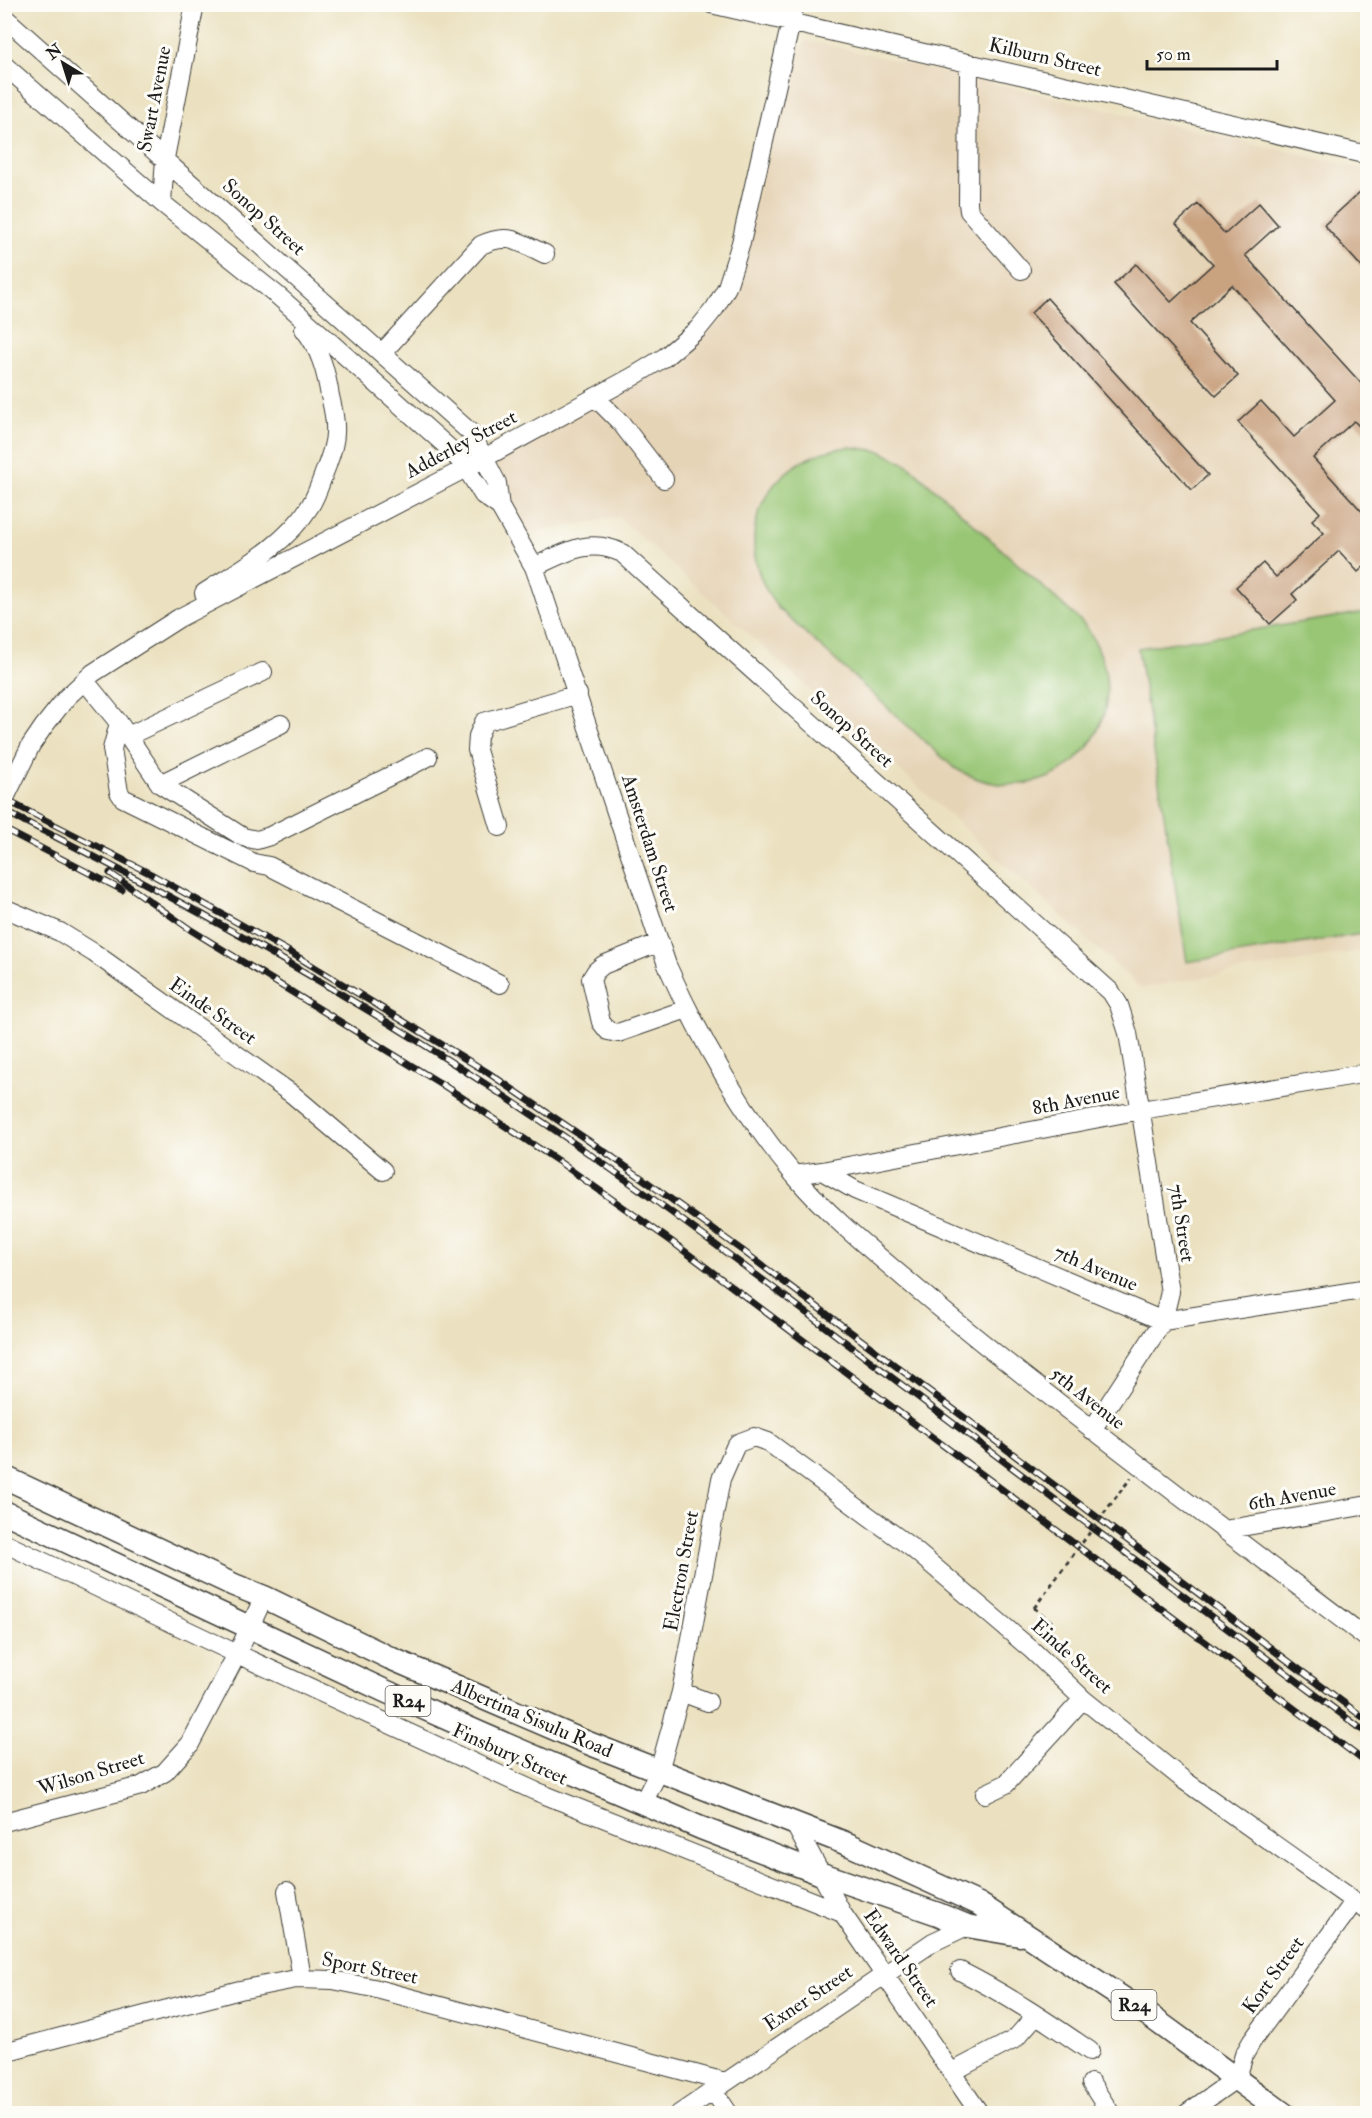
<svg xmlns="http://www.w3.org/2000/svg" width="1372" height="2118" viewBox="0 0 1372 2118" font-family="'IM FELL Double Pica',serif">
	<rect width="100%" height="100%" fill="#fdfcf7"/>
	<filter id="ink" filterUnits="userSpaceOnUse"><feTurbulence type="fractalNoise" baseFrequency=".0167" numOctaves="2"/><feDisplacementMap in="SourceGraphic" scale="12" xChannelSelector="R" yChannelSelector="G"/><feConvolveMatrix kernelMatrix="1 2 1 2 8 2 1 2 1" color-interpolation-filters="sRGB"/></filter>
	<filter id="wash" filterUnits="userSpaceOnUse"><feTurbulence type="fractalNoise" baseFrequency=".008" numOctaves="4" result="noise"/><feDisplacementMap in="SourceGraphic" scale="24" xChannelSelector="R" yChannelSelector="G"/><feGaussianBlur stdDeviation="1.35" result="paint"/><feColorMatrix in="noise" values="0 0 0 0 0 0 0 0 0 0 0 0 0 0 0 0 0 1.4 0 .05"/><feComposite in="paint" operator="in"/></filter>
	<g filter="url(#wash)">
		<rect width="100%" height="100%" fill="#ebe1c0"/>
		<path fill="#e6d4b7" d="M 805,41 L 819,43 L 1367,170 L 1367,950 L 1141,988 L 619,517 L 528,533 L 484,468 L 693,348 L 723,314 L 797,56 Z"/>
		<path fill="#98c674" stroke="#5a7148" stroke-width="1.5" d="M 850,447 L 880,451 L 908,465 L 1083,623 C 1154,718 1053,828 953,767 L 778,608 C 725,539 764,455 850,447 Z
			M 1367,612 L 1367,933 L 1187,962 L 1138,648 Z"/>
		<g id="blocks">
			<path fill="#c9a280" d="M 1361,191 L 1368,199 L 1368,274 L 1324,225 Z
				M 1259,203 L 1278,225 L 1245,255 L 1368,391 L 1368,435 L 1354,421 L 1313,458 L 1368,518 L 1368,563 L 1358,572 L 1339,551 L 1292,594 L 1297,600 L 1270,624 L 1236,587 L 1263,563 L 1276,577 L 1324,533 L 1312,520 L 1320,513 L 1238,422 L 1261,401 L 1294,437 L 1335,400 L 1232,285 L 1190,323 L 1238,376 L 1216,396 L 1114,284 L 1136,264 L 1171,302 L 1213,264 L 1176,224 L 1198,204 L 1225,234 Z
				M 1047,298 L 1208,475 L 1192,490 L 1031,313 Z"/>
		</g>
	</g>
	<g filter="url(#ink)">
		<use href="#blocks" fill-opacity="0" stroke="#3b3a35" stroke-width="1.5"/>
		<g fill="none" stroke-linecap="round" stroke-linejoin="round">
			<g stroke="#3b3a35" stroke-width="20">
				<path id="minor" d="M 711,4 L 1368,155
					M 4,17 L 471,433 L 497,483 L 500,507
					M 969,63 L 968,203 L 969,211 L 1021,270
					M 4,65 L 162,203 L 277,295 L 450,449 L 466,468 L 483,495 L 500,507 L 534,567 L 540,584 L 667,965 C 700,1039 743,1114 795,1176 C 827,1214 865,1245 903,1277 C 935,1304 966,1330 999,1356 C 1120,1452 1244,1545 1368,1639
					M 162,203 L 165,158 L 195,4
					M 382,353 L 481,245 C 509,232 518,242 545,254
					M 595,397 L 621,423 L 664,479
					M 534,567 C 564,553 589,537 622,553 L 1111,992 L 1119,1005 L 1128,1033 L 1170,1292 L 1163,1321 L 1092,1430
					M 204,593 C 241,569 286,545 310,506 C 317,495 321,481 326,468 C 330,457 335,445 335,433 C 336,421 333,408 330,396 C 326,371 320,349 304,329
					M 85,681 L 119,723 L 160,784 L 243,837 L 257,840 L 270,836 L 428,757
					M 119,723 L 112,749 L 119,792 L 123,798 L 254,863 L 269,866 L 500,984
					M 128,736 L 263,672
					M 160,784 L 281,724
					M 4,800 L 31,745 L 44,726 L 67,697 L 93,673 L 179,618 L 466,468 L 634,376 L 665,357 L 698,329 L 715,308 L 727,287 L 741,243 L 795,4
					M 500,827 L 477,750 L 478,736 L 484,722 L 578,694
					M 4,908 L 60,932 L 94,953 L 292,1094 L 383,1171
					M 660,942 L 603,965 L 596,971 L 591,979 L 601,1022 L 608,1031 L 618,1033 L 687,1009
					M 822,1171 L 855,1190 L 1163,1321 L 1368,1289
					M 794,1175 L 822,1171 L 1141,1110 L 1368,1073
					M 1224,1530 L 1368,1505
					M 4,1543 L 237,1654 L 535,1791 L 842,1913
					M 681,1692 L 708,1702
					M 985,1794 L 1006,1784 L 1083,1699
					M 643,1803 L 659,1771 L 681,1692 L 721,1479 L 735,1447 L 738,1443 L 754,1437 L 768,1442 L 912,1548 L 1033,1651 L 1083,1699 L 1185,1781 L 1368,1911
					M 4,1822 L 141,1786 L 165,1772 L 190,1744 L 237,1654 L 264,1597
					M 794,1823 L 842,1913 L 980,2114
					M 287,1891 L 302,1978
					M 960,1971 C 1006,1994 1048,2022 1090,2051
					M 4,2052 L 240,1990 L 296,1979 L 333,1980 L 373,1988 L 725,2082
					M 952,2072 L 1015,2039 L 1036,2015
					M 1091,2083 L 1111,2114
					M 713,2090 L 729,2114
					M 679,2114 L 933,1942 L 967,1926
					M 1186,2114 L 1237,2078 L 1244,2055 L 1252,2041 L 1354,1902"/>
			</g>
			<g stroke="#3b3a35" stroke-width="25">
				<path id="major" d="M 4,1477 L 234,1585 L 264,1597 L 390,1658 L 583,1741 L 850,1845 L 979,1904 L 1147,2014 L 1284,2114
					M 4,1512 L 385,1691 L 484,1735 L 701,1828 L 819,1873 L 938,1914 L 967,1926 L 1020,1935"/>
			</g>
			<path stroke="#3b3a35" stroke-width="3" stroke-dasharray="4.5 4.5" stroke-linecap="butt" d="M 1119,1493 L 1131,1478
				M 1034,1608 L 1053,1623 L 1042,1638"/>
			<use href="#minor" stroke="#fff" stroke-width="18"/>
			<use href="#major" stroke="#fff" stroke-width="22"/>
			<g stroke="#1c1c1c" stroke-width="7">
				<path id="rail" d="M 4,799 L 151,874 L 293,954 L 487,1072 L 611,1156 L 743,1251 L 1368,1721
					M 4,811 C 170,893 332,984 487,1085 C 626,1175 758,1276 890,1376 C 1049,1495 1209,1615 1368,1734
					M 4,829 L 122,890
					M 110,873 L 191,930 L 443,1085 L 558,1161 L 671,1241 L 1368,1764"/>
			</g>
			<use href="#rail" stroke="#fdfcf7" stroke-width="4.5" stroke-dasharray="14" stroke-linecap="butt"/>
			<path stroke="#3b3a35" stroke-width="3" stroke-dasharray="4.5 4.5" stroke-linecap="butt" d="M 1034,1608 L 1119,1493"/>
		</g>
	</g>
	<g text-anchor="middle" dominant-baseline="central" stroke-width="6" stroke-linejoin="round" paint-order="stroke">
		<g fill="#fdfcf7" stroke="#605f5e" stroke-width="1.5">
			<rect x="385.5" y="1686" width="45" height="30" rx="4.5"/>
			<rect x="1111.5" y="1990" width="45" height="30" rx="4.5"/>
		</g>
		<g font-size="18" font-weight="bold" fill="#1c1c1c">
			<text x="408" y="1701">R24</text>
			<text x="1134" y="2005">R24</text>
		</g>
		<g font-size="20" fill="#1c1c1c" stroke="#fdfcf7">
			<text transform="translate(1045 57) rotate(13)">Kilburn Street</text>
			<text transform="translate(154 99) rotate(-79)">Swart Avenue</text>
			<text transform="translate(264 217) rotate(42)">Sonop Street</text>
			<text transform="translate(461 444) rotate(-28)">Adderley Street</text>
			<text transform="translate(852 729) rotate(42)">Sonop Street</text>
			<text transform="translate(650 843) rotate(72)">Amsterdam Street</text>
			<text transform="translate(213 1011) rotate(35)">Einde Street</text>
			<text transform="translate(1076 1100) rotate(-11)">8th Avenue</text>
			<text transform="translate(1182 1223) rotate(81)">7th Street</text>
			<text transform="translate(1096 1268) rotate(23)">7th Avenue</text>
			<text transform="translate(1088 1398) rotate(38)">5th Avenue</text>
			<text transform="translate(1292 1496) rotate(-10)">6th Avenue</text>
			<text transform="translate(681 1571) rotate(-80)">Electron Street</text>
			<text transform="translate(1072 1656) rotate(42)">Einde Street</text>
			<text transform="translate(532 1718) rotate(23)">Albertina Sisulu Road</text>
			<text transform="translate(510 1754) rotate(24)">Finsbury Street</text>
			<text transform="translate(91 1773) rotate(-17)">Wilson Street</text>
			<text transform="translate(901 1958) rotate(55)">Edward Street</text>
			<text transform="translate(370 1968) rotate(11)">Sport Street</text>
			<text transform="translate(1273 1975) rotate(-54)">Kort Street</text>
			<text transform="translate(808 1998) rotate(-34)">Exner Street</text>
		</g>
	</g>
	<rect width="1372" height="2118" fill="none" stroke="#fdfcf7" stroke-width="24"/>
	<g transform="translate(63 63) rotate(322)" stroke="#fdfcf7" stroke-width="4.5" paint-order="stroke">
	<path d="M0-4.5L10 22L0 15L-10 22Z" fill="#1c1c1c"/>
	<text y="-9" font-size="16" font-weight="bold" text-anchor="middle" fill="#1c1c1c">N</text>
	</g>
	<path d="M1147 60v9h130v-9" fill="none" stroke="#1c1c1c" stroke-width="3"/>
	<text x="1156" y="60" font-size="18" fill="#1c1c1c" stroke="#fdfcf7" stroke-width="4.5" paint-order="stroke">50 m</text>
</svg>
